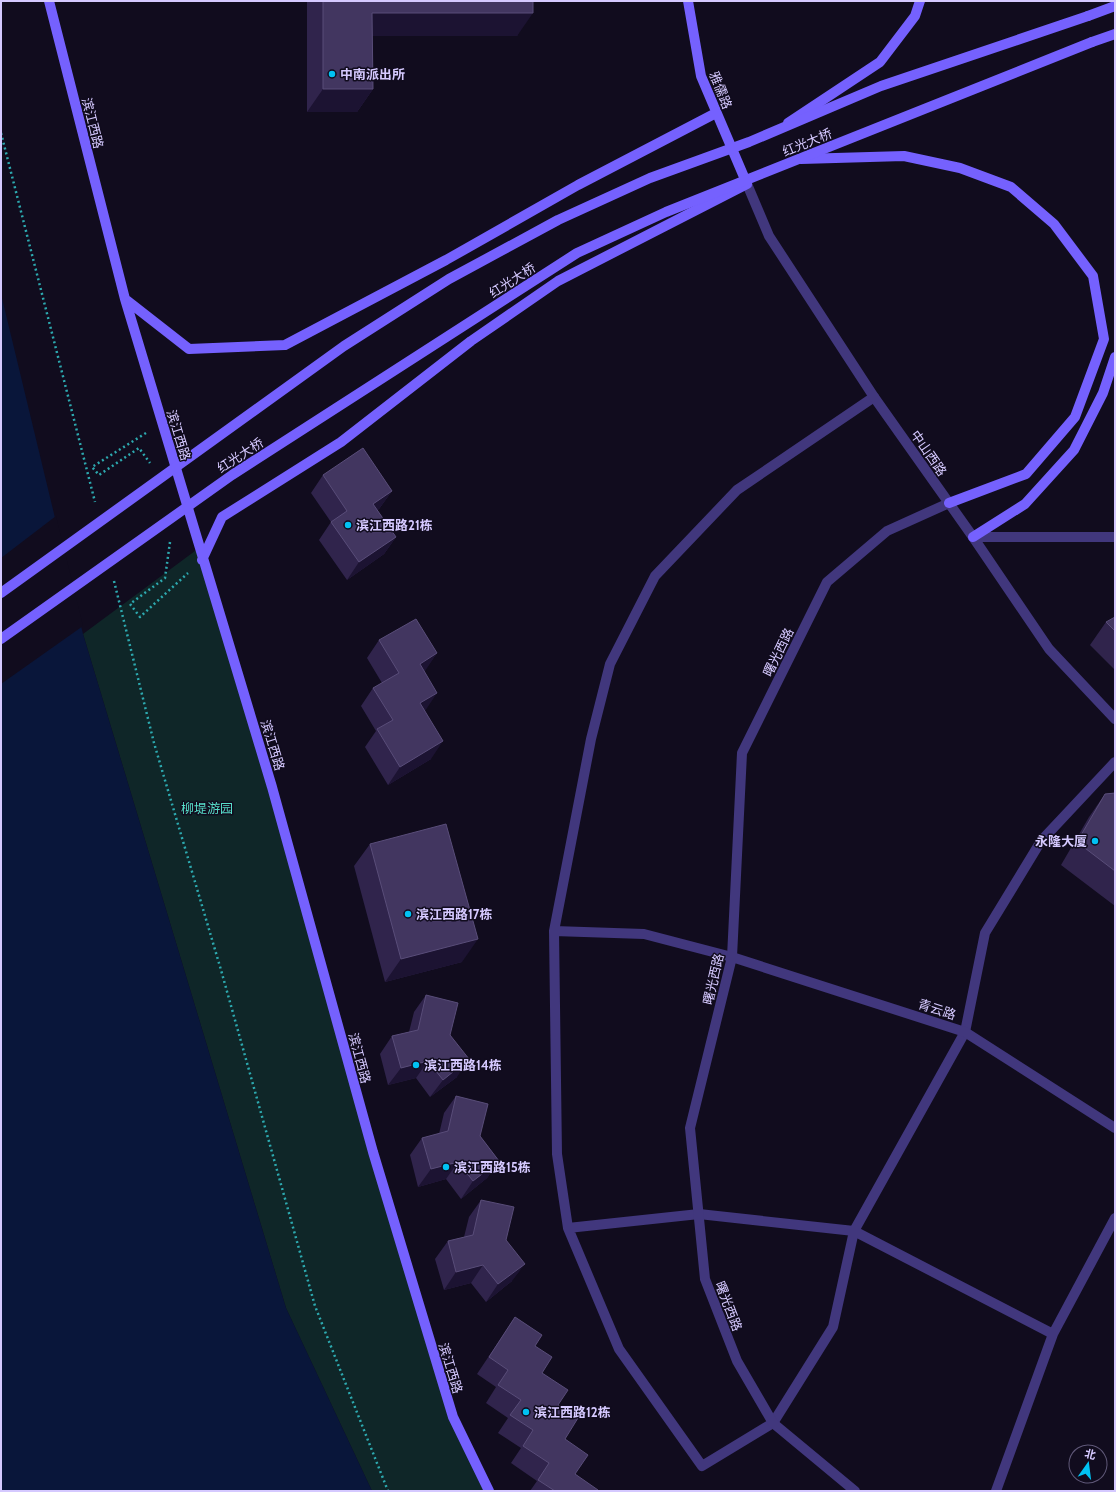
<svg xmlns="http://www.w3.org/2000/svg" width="1116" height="1492" viewBox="0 0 1116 1492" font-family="Cabin,'Noto Sans SC',sans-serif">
	<rect width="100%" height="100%" fill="#110c1e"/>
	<path fill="#0f2628" d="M 199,548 L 453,1417 L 489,1491 L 372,1491 L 286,1308 L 83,634 Z"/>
	<path fill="#09163a" d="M 1,294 L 83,634 L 286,1308 L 372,1491 L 1,1491 Z"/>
	<path fill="#110c1e" d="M 56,516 L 83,626 L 1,684 L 1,558 Z"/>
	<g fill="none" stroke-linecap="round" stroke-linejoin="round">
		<path stroke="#2da9af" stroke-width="2.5" stroke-dasharray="2 3" stroke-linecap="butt" d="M 1,133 L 95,502
			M 146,433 L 92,467 L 99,475 L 139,448 L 150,463
			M 170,542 L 165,578 L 130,604 L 140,617 L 188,573
			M 114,581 L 154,743 L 221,970 L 315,1306 L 388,1491"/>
		<path stroke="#41377d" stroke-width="10" d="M 973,537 L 1115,537
			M 554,931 L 557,1154 L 568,1228 L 619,1349 L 702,1466 L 773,1423 L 833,1327 L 854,1231 L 965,1032 L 985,933 L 1041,841 L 1115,762
			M 732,957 L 644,934 L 554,931 L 591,739 L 610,664 L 655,576 L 737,490 L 874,397
			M 568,1228 L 699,1214 L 854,1231 L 1053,1334
			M 996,1491 L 1053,1334 L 1115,1218"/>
		<path stroke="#41377d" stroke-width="10" d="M 747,184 L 769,236 L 874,397 L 973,537 L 1049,649 L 1115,719
			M 732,957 L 965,1032 L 1115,1128
			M 855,1491 L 773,1423 L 737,1361 L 705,1279 L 690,1128 L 732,957 L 742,753 L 827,582 L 887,531 L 949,503"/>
		<path stroke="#7561fe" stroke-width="10" d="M 49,1 L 125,299 L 272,787 L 373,1152 L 453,1417 L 489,1491
			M 1088,16 L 1115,6
			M 1092,42 L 1115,34
			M 788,123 L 880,62 L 915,16 L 920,1
			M 801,159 L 904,156 L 960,168 L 1011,187 L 1054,224 L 1093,276 L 1104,339 L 1075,417 L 1026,474 L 949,503
			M 125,299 L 189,349 L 285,345 L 446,260 L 578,185 L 716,113
			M 973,537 L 1025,504 L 1074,450 L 1103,393 L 1115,357
			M 202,560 L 222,517 L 341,442 L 471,341 L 558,281 L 747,184 L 701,76 L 688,1"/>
		<path stroke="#7561fe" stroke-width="10" d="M 1,593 L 344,346 L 449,279 L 558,220 L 650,178 L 749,142 L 881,86 L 1088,16
			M 1,639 L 232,475 L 577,253 L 666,212 L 1092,42"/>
	</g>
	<path fill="#30244c" d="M 307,1 L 533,1 L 517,36 L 372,36 L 373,89 L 357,112 L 307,112 Z
		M 323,475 L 392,491 L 379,509 L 377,510 L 396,537 L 384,554 L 347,580 L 319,540 L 331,522 L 311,493 Z
		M 1115,617 L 1115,670 L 1090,645 L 1106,622 Z
		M 379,640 L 437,653 L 424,671 L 425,711 L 431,759 L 388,785 L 365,747 L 376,731 L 361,706 L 373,688 L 382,683 L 367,658 Z
		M 1115,793 L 1115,906 L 1061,865 L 1089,817 L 1105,794 Z
		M 370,844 L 462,962 L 385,982 L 354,866 Z
		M 426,995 L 450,1035 L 457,1077 L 430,1097 L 416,1078 L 388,1085 L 380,1054 L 392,1036 L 409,1032 L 414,1012 Z
		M 456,1096 L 480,1136 L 499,1161 L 487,1178 L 461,1199 L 446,1179 L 418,1187 L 410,1155 L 422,1138 L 439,1134 L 444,1113 Z
		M 481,1200 L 506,1240 L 512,1281 L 486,1302 L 471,1283 L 444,1290 L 435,1259 L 448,1241 L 464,1237 L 469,1217 Z
		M 515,1317 L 535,1346 L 542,1373 L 558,1405 L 565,1439 L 575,1474 L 597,1491 L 530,1491 L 537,1481 L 511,1463 L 521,1448 L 498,1433 L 508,1418 L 486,1403 L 496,1387 L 477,1374 Z"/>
	<path fill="#1c1332" d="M 372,13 L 533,13 L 517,36 L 357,36 Z
		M 323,89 L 373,89 L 357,112 L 307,112 Z
		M 392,491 L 379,509 L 361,521 L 373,504 Z
		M 396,537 L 384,554 L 347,580 L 359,562 Z
		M 437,653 L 425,671 L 407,681 L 420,664 Z
		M 437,693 L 425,711 L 420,703 Z
		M 443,741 L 431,759 L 388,785 L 400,767 Z
		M 478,939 L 462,962 L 385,982 L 401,959 Z
		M 469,1059 L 457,1077 L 430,1097 L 443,1080 Z
		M 428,1061 L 416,1078 L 388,1085 L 401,1068 Z
		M 499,1161 L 487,1178 L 461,1199 L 473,1181 Z
		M 458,1162 L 446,1179 L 418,1187 L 431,1169 Z
		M 525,1264 L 512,1281 L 486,1302 L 498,1284 Z
		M 483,1265 L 471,1283 L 444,1290 L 456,1272 Z"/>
	<path fill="#423660" stroke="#594d79" d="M 323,1 L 533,1 L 533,13 L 372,13 L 373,89 L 323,89 Z
		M 363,448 L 392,491 L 373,504 L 396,537 L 359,562 L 331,522 L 347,511 L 323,475 Z
		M 1115,617 L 1115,631 L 1106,622 Z
		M 416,619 L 437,653 L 420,664 L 437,693 L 420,703 L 443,741 L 400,767 L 377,729 L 393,720 L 373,688 L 399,673 L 379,640 Z
		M 1115,793 L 1115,871 L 1077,842 L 1105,794 Z
		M 446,824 L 478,939 L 401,959 L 370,844 Z
		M 426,995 L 458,1003 L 450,1035 L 469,1059 L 443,1080 L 428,1061 L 401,1068 L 392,1036 L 418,1030 Z
		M 456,1096 L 488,1104 L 480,1136 L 499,1161 L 473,1181 L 458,1162 L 431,1169 L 422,1138 L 448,1131 Z
		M 481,1200 L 514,1207 L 506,1240 L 525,1264 L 498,1284 L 483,1265 L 456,1272 L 448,1241 L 473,1235 Z
		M 515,1317 L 542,1335 L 535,1346 L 552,1357 L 542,1373 L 568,1390 L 558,1405 L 578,1418 L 565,1439 L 588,1455 L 575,1474 L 598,1490 L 597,1491 L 555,1491 L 538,1480 L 549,1463 L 523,1446 L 533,1430 L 510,1415 L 521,1400 L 498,1385 L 508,1370 L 489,1357 Z"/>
	<g fill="#01c2f3" stroke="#110c1e" stroke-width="1.5">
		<circle cx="332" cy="74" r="4"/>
		<circle cx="348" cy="525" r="4"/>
		<circle cx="1095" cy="841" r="4"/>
		<circle cx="408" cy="914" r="4"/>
		<circle cx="416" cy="1065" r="4"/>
		<circle cx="446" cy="1167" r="4"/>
		<circle cx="526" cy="1412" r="4"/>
	</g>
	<g text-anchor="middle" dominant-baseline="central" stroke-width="3" stroke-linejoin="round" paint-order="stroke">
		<g font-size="13" font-weight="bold" fill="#d5c9ff" stroke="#110c1e" text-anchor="start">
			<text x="340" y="74">中南派出所</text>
			<text x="356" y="525">滨江西路21栋</text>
			<text x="1087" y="841" text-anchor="end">永隆大厦</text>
			<text x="416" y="914">滨江西路17栋</text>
			<text x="424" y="1065">滨江西路14栋</text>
			<text x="454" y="1167">滨江西路15栋</text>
			<text x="534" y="1412">滨江西路12栋</text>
		</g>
		<g font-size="13" fill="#d5c9ff" stroke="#110c1e">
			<text transform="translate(721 90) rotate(68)">雅儒路</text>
			<text transform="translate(93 123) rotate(76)">滨江西路</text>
			<text transform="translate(807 142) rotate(-22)">红光大桥</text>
			<text transform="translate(512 280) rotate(-33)">红光大桥</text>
			<text transform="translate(179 435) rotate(73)">滨江西路</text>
			<text transform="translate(929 453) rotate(55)">中山西路</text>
			<text transform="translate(240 455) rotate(-33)">红光大桥</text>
			<text transform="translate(778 652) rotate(-64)">曙光西路</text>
			<text transform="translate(273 745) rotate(73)">滨江西路</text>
			<text transform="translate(713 979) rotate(-77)">曙光西路</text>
			<text transform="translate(937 1009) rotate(18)">青云路</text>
			<text transform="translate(360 1058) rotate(75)">滨江西路</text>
			<text transform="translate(729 1306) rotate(69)">曙光西路</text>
			<text transform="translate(451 1368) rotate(73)">滨江西路</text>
		</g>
		<g font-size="13" fill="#57ddc9" stroke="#110c1e">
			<text x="207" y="808">柳堤游园</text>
		</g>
	</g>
	<rect width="1116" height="1492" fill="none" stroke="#d5c9ff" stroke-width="4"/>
	<g transform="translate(1088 1464) rotate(14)"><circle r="19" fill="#110c1e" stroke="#5f5878"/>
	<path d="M0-3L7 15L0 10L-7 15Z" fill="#01c2f3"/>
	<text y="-6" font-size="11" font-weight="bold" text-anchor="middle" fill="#d5c9ff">北</text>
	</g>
</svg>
